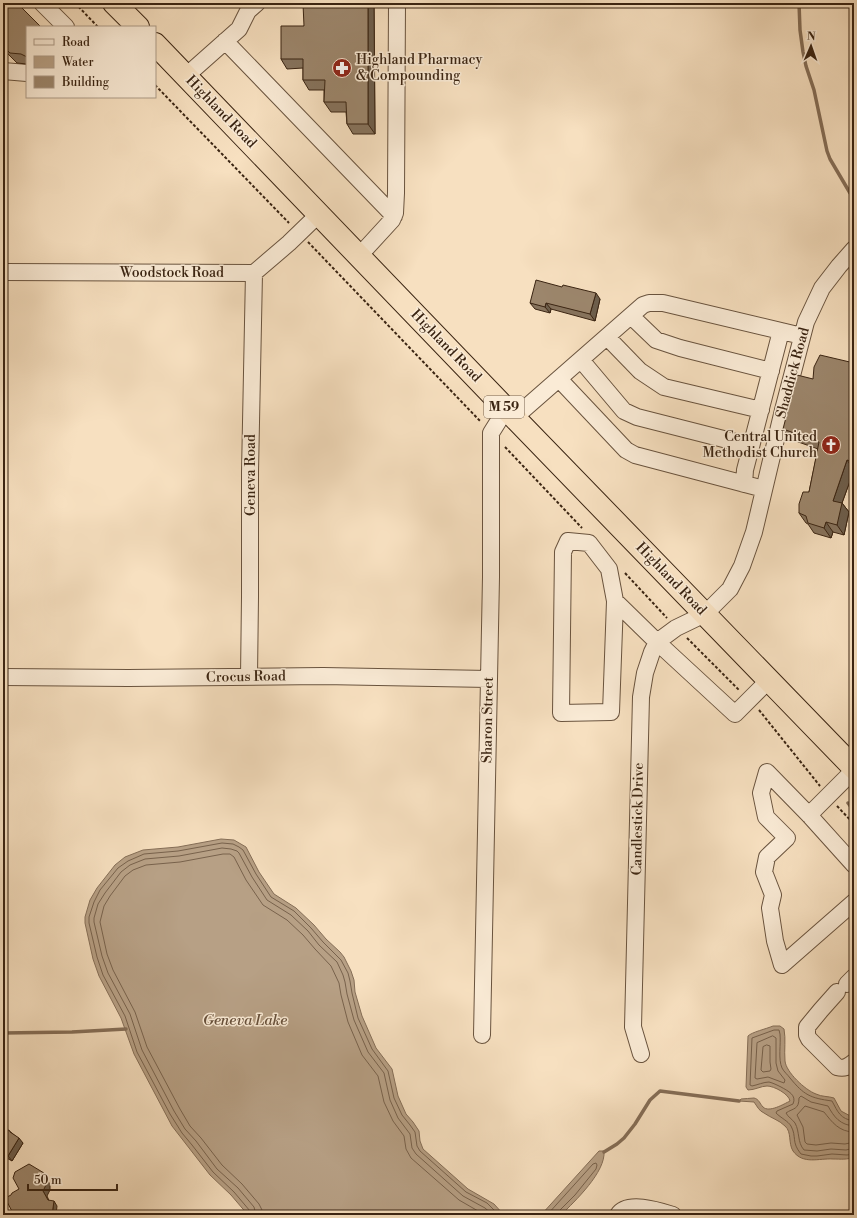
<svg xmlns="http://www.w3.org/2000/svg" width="857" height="1218" viewBox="0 0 857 1218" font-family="'Libre Bodoni',serif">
	<rect width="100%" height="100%" fill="#f7e0c0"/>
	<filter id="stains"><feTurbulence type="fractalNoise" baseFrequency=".005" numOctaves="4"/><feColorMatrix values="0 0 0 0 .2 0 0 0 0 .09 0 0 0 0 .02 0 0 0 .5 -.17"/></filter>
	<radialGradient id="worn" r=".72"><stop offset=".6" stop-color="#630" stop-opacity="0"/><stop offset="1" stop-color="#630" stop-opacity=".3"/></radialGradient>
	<path fill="#b7a085" stroke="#856e57" d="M 221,839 L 234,840 L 246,847 L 259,872 L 274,894 L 296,908 L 314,925 L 326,939 L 340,952 L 344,957 L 351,971 L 354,980 L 355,992 L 362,1016 L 376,1048 L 392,1069 L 398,1096 L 406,1114 L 413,1122 L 419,1131 L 420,1141 L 423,1149 L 468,1189 L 494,1204 L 504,1215 L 248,1215 L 231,1195 L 210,1175 L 172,1126 L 134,1054 L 121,1018 L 99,976 L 93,959 L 85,923 L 85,917 L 90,900 L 97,888 L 115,865 L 125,857 L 143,850 L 178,847 Z
		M 773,1026 L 780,1026 L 784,1029 C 786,1039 784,1050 785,1061 C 786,1072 805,1090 816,1094 C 822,1097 828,1096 834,1098 L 841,1111 L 854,1118 L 854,1157 C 847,1160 841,1159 833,1159 C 819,1158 803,1165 793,1151 C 788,1143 792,1132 785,1126 C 779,1120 771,1118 764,1113 C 759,1111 757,1106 754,1102 L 739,1101 L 741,1099 C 745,1099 750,1098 754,1098 C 759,1099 760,1104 763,1107 C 769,1113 784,1104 790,1101 C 789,1094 774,1086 767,1086 C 761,1086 755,1090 748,1090 L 746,1087 L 748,1036 C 752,1032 766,1029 773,1026 Z
		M 599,1151 L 604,1151 C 606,1172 575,1201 561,1215 L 541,1215 Z"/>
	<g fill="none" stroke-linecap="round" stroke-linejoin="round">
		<path stroke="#78624c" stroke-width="1" d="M 773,1036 L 776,1038 L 776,1063 L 778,1071 L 785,1080 L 784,1083 L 768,1077 L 757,1079 L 755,1078 L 757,1043 Z
			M 767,1045 L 770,1046 L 770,1062 L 771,1069 L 770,1071 L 763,1072 L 761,1070 L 763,1047 Z
			M 854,1121 C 840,1119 838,1112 832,1101 C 810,1098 804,1095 790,1078 C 788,1075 784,1072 782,1068 C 778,1059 781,1044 780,1034 L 779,1030 L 774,1030 L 752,1038 L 750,1085 L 752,1086 C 757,1085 764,1082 769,1082 C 773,1083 777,1085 781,1087 C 788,1091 797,1095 793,1104 L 777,1111 L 776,1113 C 781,1118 788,1121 791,1126 C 797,1137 791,1142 801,1154 L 811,1156 L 817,1156 L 832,1154 L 847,1155 L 854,1154
			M 854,1126 C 840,1125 834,1117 828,1106 L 811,1102 L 801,1096 L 799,1098 C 799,1110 793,1108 786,1113 C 788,1117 792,1119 795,1123 C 800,1132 797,1142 804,1150 L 817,1151 L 831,1149 L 846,1150 L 854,1148
			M 854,1132 C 839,1132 832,1122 824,1112 L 805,1106 L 797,1115 L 803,1127 L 805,1142 L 807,1144 L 816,1145 L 831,1143 L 845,1144 L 854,1142
			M 251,1215 L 250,1211 L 234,1192 L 213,1172 L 192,1145 L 182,1133 L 170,1114 L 137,1052 L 125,1016 L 103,975 L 97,957 L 89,923 L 89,917 L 94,902 L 100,890 L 118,868 L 128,861 L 144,854 L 178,851 L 222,843 L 233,844 L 239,847 L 243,850 L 256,874 L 271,897 L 294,911 L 311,928 L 323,942 L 341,960 L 348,973 L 350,981 L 352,993 L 358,1018 L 372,1049 L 388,1071 L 394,1098 L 402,1115 L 410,1125 L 415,1132 L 417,1146 L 420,1151 L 466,1192 L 487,1203 L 499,1215
			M 256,1215 L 254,1207 L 238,1188 L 217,1169 L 196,1141 L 185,1129 L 174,1111 L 142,1050 L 130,1014 L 108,973 L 102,956 L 94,922 L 94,918 L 98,904 L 105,893 L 121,872 L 130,865 L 145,859 L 179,856 L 222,848 L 231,849 L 237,851 L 239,853 L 252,877 L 267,900 L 291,915 L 308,931 L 319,945 L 337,962 L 343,975 L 345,982 L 347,994 L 354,1020 L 368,1052 L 384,1073 L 390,1100 L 398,1118 L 410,1134 L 412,1148 L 416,1154 L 463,1196 L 485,1208 L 493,1215
			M 262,1215 L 262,1210 L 259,1204 L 242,1184 L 222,1165 L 201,1138 L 190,1126 L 180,1109 L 147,1047 L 135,1012 L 113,970 L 107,954 L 100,922 L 104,906 L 110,896 L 125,876 L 133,870 L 146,865 L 180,862 L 223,854 L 230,854 L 234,857 L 246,880 L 263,905 L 287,920 L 303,935 L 315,949 L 331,966 L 339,983 L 341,995 L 348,1022 L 362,1055 L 378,1076 L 384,1102 L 393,1121 L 404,1136 L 406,1149 L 411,1158 L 459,1200 L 485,1215
			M 547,1215 L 593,1164 L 596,1163 L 597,1165 L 596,1169 L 575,1195 L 559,1211 L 558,1215"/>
		<path stroke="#856e57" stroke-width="3.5" d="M 799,3 L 800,30 L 803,52 L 806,66 L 814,90 L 827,151 L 830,159 L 850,193 L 854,198
			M 848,803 L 854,811
			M 3,1033 L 72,1032 L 126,1029
			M 604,1152 L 617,1144 L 624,1138 L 635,1124 L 650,1100 L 660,1091 L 739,1101"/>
		<g stroke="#69533e" stroke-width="18">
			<path id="minor" d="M 42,3 L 66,27
				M 225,41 L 394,216
				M 3,71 L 27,73
				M 186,76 L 239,29 L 248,11 L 257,3
				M 359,256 L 392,220 L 395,213 L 396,193 L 397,3
				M 3,272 L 254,273 L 289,243 L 319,214
				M 631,316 L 656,340 L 680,348 L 771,371
				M 607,337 L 640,371 L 664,387 L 761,410
				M 581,360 L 624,411 L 637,417 L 751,446
				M 559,379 L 626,450 L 635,455 L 764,489
				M 514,418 L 643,305 L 649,303 L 663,303 L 802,336
				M 744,484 L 745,470 L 781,331
				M 615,601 L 611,712 L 561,713 L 563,552 L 568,541 L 589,543 L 609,569 L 615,601 L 657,642 L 735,714 L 769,680
				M 249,676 L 250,597 L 250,472 L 254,273
				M 3,677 L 128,678 L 323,676 L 489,679
				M 809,815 L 854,770
				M 854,865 L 809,815 L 767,772 L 761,793 L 766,817 L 787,838 L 767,857 L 764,872 L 773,895 L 770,908 L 775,941 L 782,965 L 854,902
				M 847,984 L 854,977
				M 837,992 L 821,1010 L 807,1027 L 807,1035 L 809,1039 L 837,1067 C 844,1069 848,1067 854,1062
				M 482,1035 L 491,577 L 491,433 L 506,409
				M 641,1054 L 633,1027 L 641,697 L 645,673 L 652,652 L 657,642 L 676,628 L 705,614 L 730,589 L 742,566 L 754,532 L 783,410 L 806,322 L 822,288 L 839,266 L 854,249
				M 618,1215 C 627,1200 660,1211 673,1215"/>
		</g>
		<g stroke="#3a2412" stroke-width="24">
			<path id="highway" d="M 114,3 L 138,27
				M 155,44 L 506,409 L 854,768"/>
		</g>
		<path stroke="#3a2412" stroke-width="2" stroke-dasharray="3 2" stroke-linecap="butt" d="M 75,3 L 98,27
			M 155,85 L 289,223
			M 308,242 L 481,422
			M 505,447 L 582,528
			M 625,573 L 667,618
			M 687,638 L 739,690
			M 759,710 L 820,786
			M 837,806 L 854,824"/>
		<use href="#minor" stroke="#faebd6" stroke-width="16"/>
		<use href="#highway" stroke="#f7e0c0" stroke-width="22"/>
	</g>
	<path fill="#86735d" stroke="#3a2412" d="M 3,3 L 27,27 L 27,64 L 17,63 L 3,49 Z
		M 315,3 L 374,3 L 375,134 L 353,134 L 347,124 L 346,112 L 331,112 L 324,102 L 324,90 L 309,90 L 303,80 L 303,68 L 287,69 L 281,59 L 304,26 Z
		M 600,299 L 595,321 L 551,309 L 550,313 L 535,309 L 530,303 Z
		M 854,363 L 854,470 L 842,503 L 849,512 L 844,535 L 833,532 L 831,538 L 814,533 L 808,524 L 806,523 L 799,513 L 809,492 L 818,449 L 790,439 L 783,429 L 813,379 Z
		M 3,1127 L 12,1133 L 23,1143 L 12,1161 L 5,1157 L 4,1158 L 3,1157 Z"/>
	<path fill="#6d5e4c" stroke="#3a2412" d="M 368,3 L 374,3 L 375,134 L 368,124 Z
		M 596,293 L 600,299 L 595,321 L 590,314 Z
		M 546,303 L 551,309 L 550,313 L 545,307 Z
		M 847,460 L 854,470 L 842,503 L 849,512 L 844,535 L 837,525 L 833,501 Z
		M 826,522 L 833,532 L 831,538 L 824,528 Z
		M 19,1138 L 23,1143 L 12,1161 L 8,1156 Z
		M 44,1173 L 47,1178 L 50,1185 L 50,1190 L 47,1196 L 51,1205 L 48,1200 L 43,1191 Z
		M 54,1201 L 57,1206 L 56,1215 L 52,1215 Z"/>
	<path fill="#9c866c" stroke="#3a2412" d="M 3,3 L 17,3 L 41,27 L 27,27 L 27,57 L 21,54 L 10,53 L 3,46 Z
		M 315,3 L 368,3 L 368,124 L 347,124 L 346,102 L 324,102 L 325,80 L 303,80 L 303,59 L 281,59 L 281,26 L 304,26 L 303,4 L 314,4 Z
		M 536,280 L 562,287 L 563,285 L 596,293 L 590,314 L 546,303 L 545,307 L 530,303 Z
		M 820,355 L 854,363 L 854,462 L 847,460 L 833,501 L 842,503 L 837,525 L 826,522 L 824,528 L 808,523 L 806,516 L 799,513 L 799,504 L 803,492 L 809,492 L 819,442 L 783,429 L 797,375 L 813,379 L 814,367 Z
		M 3,1127 L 10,1131 L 10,1132 L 19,1138 L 8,1156 L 3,1152 Z
		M 29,1164 L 44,1173 L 46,1180 L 46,1185 L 43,1191 L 48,1200 L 54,1201 L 52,1215 L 14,1215 L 5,1198 L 11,1195 L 12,1193 L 19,1189 L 13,1178 L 15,1172 Z
		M 62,1211 L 64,1215 L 54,1215 Z"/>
	<defs>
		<g id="pharmacy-disc" transform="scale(1)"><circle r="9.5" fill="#8f2418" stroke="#faebd6"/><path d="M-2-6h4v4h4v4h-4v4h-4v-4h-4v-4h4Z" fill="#fff"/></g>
		<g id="church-disc" transform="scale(1)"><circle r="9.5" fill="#8f2418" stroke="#faebd6"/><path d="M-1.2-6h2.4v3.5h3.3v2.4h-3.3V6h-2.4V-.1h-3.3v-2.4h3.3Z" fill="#fff"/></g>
	</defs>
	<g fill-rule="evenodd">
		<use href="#pharmacy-disc" x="342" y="68"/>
		<use href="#church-disc" x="831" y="445"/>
	</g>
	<g text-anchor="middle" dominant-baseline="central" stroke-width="3" stroke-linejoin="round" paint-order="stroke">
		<rect fill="#faebd6" stroke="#74604d" stroke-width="1" x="484" y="396" width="40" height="22" rx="3"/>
		<g font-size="13" font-weight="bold" fill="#3a2412">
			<text x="504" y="407">M 59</text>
		</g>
		<g font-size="14" fill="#3a2412" stroke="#faebd6" text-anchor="start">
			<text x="356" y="60">Highland Pharmacy<tspan x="356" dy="16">&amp; Compounding</tspan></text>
			<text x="817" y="437" text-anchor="end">Central United<tspan x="817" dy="16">Methodist Church</tspan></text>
		</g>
		<g font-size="14" fill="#3a2412" stroke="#faebd6">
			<text transform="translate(221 112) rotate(46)">Highland Road</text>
			<text x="172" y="273">Woodstock Road</text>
			<text transform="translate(446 346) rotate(46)">Highland Road</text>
			<text transform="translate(793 373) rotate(-75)">Shaddick Road</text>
			<text transform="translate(251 475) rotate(-90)">Geneva Road</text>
			<text transform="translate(671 579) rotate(46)">Highland Road</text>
			<text transform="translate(246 677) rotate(-1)">Crocus Road</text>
			<text transform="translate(488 720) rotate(-89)">Sharon Street</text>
			<text transform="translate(638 819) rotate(-89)">Candlestick Drive</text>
		</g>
		<g font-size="15" font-style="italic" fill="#664f3a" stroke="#faebd6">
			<text x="245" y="1020">Geneva Lake</text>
		</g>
	</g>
	<rect width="857" height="1218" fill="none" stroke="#f7e0c0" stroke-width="16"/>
	<rect x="4" y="4" width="849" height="1210" fill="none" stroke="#3a2412" stroke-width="2"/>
	<rect x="8" y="8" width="841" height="1202" fill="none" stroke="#3a2412"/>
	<rect x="26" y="26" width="130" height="72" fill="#faebd6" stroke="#ad9b88"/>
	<rect x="34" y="39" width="20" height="6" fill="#faebd6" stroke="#ad9b88"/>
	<text x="62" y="46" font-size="12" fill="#3a2412">Road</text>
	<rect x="34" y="56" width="20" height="12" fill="#b7a085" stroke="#ad9b88"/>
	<text x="62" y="66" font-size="12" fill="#3a2412">Water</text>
	<rect x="34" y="76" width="20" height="12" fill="#9c866c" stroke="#ad9b88"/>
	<text x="62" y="86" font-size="12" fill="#3a2412">Building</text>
	<g transform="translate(811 46) rotate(2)" stroke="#faebd6" stroke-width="3" paint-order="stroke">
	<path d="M0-3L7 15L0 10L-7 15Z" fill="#3a2412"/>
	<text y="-6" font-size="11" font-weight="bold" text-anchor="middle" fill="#3a2412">N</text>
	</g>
	<path d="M28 1184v6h89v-6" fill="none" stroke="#3a2412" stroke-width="2"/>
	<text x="34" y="1184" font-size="12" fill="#3a2412" stroke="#faebd6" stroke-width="3" paint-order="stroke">50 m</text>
	<rect width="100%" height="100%" filter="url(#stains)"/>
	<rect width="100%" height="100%" fill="url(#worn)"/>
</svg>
